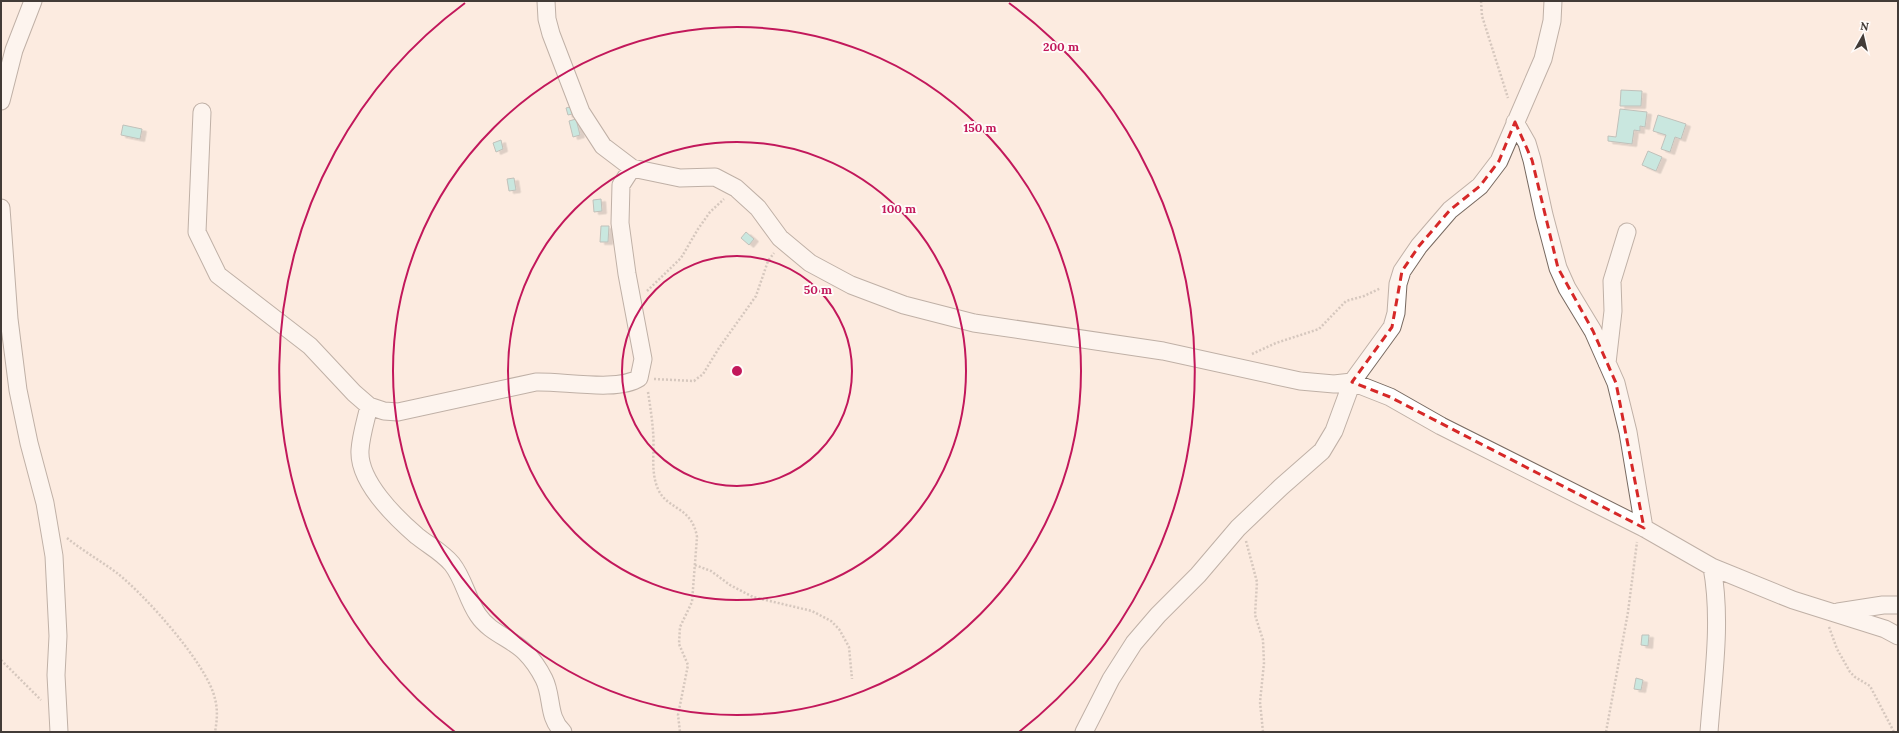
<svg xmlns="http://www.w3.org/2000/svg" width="1899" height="733" viewBox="0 0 1899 733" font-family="Lora,serif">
	<defs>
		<filter id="shadow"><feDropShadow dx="4.5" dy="2.5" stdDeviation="0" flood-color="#0004"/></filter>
	</defs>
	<rect width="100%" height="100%" fill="#fcebe0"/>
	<path fill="#8ce2de" stroke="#798d8c" filter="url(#shadow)" d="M 1621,90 L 1642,91 L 1641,106 L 1620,106 Z
		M 574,106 L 576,113 L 568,115 L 566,108 Z
		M 1620,109 L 1647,112 L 1645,127 L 1640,126 L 1640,131 L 1634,130 L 1632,144 L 1608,141 L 1608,136 L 1616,137 Z
		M 1658,115 L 1686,124 L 1681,139 L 1675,137 L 1670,152 L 1661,149 L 1666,135 L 1653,131 Z
		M 576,119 L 580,135 L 573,137 L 569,121 Z
		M 123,125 L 142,129 L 140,139 L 121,135 Z
		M 501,140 L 503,149 L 496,152 L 493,143 Z
		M 1648,151 L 1662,157 L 1656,171 L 1642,165 Z
		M 514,178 L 516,190 L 509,191 L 507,179 Z
		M 601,199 L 602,211 L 594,212 L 593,200 Z
		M 601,226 L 609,226 L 608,242 L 600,242 Z
		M 746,232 L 754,239 L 749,245 L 741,238 Z
		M 1642,635 L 1649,635 L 1648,646 L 1641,645 Z
		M 1636,678 L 1643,680 L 1641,690 L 1634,689 Z"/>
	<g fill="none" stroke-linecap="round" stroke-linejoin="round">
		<g stroke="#776960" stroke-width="19">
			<path id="street" d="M 546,1 L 547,19 L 551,34 L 581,112 L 603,146 L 632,168 L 680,178 L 715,177 L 736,188 L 758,208 L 780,238 L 810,263 L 851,285 L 904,305 L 974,323 L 1163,351 L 1300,381 L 1334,384 L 1352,382 L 1390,397 L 1441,426 L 1644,528 L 1712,567 L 1793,600 L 1885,629 L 1898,636
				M 1,101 L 14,50 L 33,1
				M 202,112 L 197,232 L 218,275 L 310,346 L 354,393 L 369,406 L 384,411 L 398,412 L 536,382 C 563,381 618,392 639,378 L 643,359 L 627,274 L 620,223 L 621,185 L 632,168
				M 1515,122 L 1527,143 L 1532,160 L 1544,215 L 1558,268 L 1567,288 L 1593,331 L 1616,383 L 1628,432 L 1644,528
				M 1,208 L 9,319 L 18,390 L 29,443 L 45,503 L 54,556 L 58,636 L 56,675 L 59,732
				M 1607,363 L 1613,311 L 1612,281 L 1627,232
				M 369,406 C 366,420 361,435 360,450 C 358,481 395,517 417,536 C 428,545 442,552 452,564 C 464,579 467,599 478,615 C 490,633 511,638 525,652 C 532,659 540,671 544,679 C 553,697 547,717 563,732
				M 1838,612 L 1883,605 L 1898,605
				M 1084,732 L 1111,679 L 1134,643 L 1158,615 L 1198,575 L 1238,528 L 1281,487 L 1322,451 L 1334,431 L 1352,382 L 1392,327 L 1396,313 L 1398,284 L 1402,271 L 1419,246 L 1450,210 L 1480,186 L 1499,161 L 1543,59 L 1552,21 L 1553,1
				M 1709,732 C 1713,678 1722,621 1712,567"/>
		</g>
		<path stroke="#a89c94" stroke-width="2.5" stroke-dasharray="2 2" stroke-linecap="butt" d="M 1481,1 L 1482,16 L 1508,98
			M 647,291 L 681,258 L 698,229 L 710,212 L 724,199
			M 1252,354 L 1276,343 L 1319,329 L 1346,301 L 1364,296 L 1381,288
			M 654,379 L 694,381 L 703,374 L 719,348 L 756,296 L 768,261 L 774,253
			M 648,392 C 650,405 652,418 653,431 C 655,450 650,471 658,489 C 667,510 692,506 697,537 L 692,602 L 680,627 L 679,644 L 688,665 L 678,715 L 680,732
			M 67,538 C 83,551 101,561 117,573 C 145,595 208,665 215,699 C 218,710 217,721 215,732
			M 1246,541 L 1257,582 L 1255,615 L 1263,640 L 1264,663 L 1260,702 L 1263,732
			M 695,565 L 711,571 L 730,585 L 753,597 L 812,611 L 831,621 L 839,629 L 849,647 L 852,679
			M 1829,627 L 1837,649 L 1850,672 L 1855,677 L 1870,686 L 1894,732
			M 1,660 L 41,700
			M 1606,732 L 1628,612 L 1637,542"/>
		<use href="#street" stroke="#fff" stroke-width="17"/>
	</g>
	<path d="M0 0H1899V733H0ZM 1515,122 L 1532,160 L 1558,268 L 1593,331 L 1616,383 L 1644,528 L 1390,397 L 1352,382 L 1392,327 L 1402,271 L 1419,246 L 1450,210 L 1480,186 L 1499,161 Z" fill="#fcebe0" fill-opacity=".55" fill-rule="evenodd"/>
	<path fill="none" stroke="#d62828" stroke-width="3" stroke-dasharray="8 5" stroke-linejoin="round" d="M 1515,122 L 1532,160 L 1558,268 L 1593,331 L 1616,383 L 1644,528 L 1390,397 L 1352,382 L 1392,327 L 1402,271 L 1419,246 L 1450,210 L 1480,186 L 1499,161 Z"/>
	<g fill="none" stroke="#c2185b" stroke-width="2">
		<circle cx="737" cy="371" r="115"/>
		<circle cx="737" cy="371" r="229"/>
		<circle cx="737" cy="371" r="344"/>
		<path d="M455 732A458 458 0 0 1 465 3M1009 3A458 458 0 0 1 1019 732"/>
	</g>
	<circle cx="737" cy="371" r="6" fill="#c2185b" stroke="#fffbf9" stroke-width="2"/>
	<g font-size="12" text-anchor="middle" font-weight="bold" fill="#c2185b" stroke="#fffbf9" stroke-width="4" stroke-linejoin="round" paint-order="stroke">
		<text x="1061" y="51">200 m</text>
		<text x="980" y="132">150 m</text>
		<text x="899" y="213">100 m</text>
		<text x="818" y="294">50 m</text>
	</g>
	<rect width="1899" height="733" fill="none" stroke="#423b37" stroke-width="4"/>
	<g transform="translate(1863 36) rotate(8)" stroke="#fffbf9" stroke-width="3" paint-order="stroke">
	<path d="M0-3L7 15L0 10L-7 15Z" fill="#423b37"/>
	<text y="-6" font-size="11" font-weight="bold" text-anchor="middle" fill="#423b37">N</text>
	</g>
</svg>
